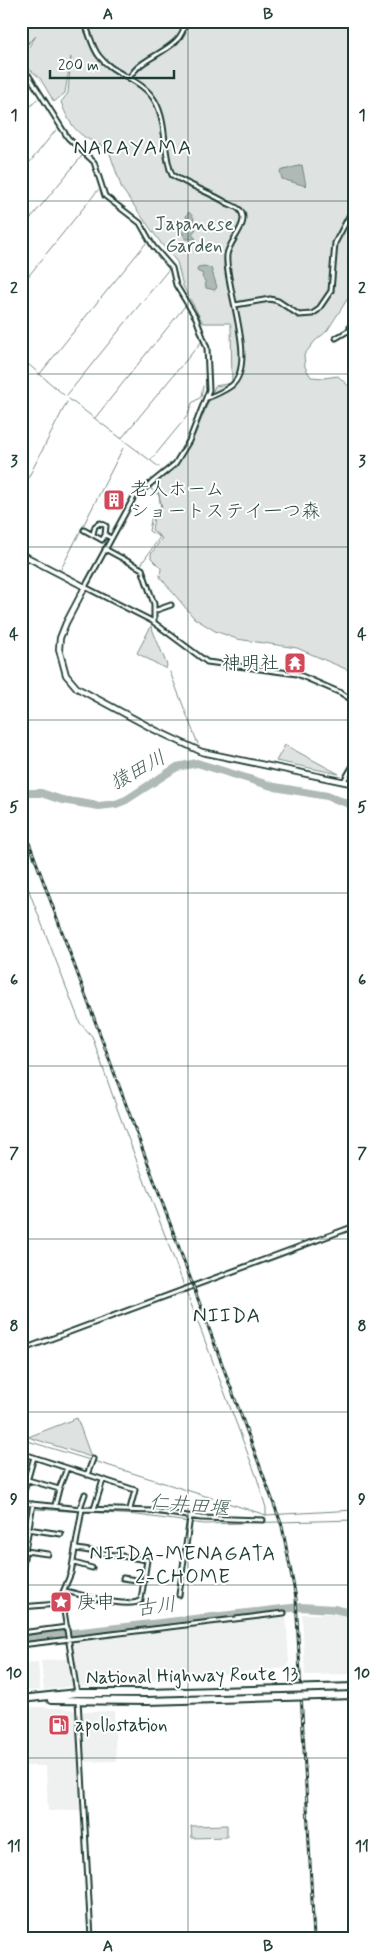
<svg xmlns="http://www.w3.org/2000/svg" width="376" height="1959" viewBox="0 0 376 1959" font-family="Mynerve,'Klee One',sans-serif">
	<rect width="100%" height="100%" fill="#fff"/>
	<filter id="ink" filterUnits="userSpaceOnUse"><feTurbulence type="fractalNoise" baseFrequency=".02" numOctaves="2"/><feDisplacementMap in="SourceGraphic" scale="10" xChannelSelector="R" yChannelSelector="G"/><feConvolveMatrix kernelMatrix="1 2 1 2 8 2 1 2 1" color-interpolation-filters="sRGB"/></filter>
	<g filter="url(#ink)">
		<path fill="#eef1f0" d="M 286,1612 L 289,1662 L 286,1668 L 79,1687 L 71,1636 Z
			M 302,1614 L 336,1614 L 355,1619 L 355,1674 L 305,1675 Z
			M 71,1658 L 72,1686 L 44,1690 L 41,1661 Z
			M 38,1662 L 40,1690 L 21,1691 L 21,1663 Z
			M 21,1706 L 72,1709 L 75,1711 L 77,1740 L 81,1740 L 80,1712 L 114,1711 L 116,1761 L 80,1762 L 81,1810 L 48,1811 L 46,1766 L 21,1766 Z"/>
		<path fill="#dee3e2" stroke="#7e908b" d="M 21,21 L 53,21 L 52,23 L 59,25 L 55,21 L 355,21 L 355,184 L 351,203 L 355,205 L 355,244 L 349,254 L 348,265 L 352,280 L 350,295 L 327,331 L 315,341 L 304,355 L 305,367 L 311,377 L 324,378 L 338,376 L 355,392 L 355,673 L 297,648 L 237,639 L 215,631 L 194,618 L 160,577 L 161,568 L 151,558 L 151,554 L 162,538 L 152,530 L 154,517 L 162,507 L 156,484 L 174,467 L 194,437 L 215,386 L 232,383 L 231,326 L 230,323 L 203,323 L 183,286 L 177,262 L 163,246 L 122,189 L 108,148 C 81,138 71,130 61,102 L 68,93 L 71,57 L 65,93 L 54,102 L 40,78 L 21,62 L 21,58 L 36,36 L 21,51 Z
			M 151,626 L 167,665 L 166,669 L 137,653 Z
			M 285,745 L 339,774 L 276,761 Z
			M 77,1418 L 91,1457 L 28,1437 Z
			M 227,1825 L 227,1837 L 192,1838 L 191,1826 Z"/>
		<path fill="#afbab7" stroke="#758883" d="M 302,165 L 306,186 L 282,179 L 280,171 Z
			M 189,212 L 194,218 L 193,221 L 196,229 L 192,234 L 196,239 L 185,239 L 183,233 L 178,233 L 177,231 L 188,222 L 186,216 Z
			M 204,266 L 211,268 L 217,287 L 215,290 L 206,288 L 205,281 L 202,277 L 203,274 L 197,271 L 198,267 Z"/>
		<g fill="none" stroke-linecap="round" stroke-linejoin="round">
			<path stroke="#758883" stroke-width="1" d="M 21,56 L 29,41
				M 21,118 L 37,99
				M 21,173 L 56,130
				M 21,230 L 82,156
				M 46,254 L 98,190
				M 21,285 L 44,257
				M 101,298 L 147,242
				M 128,319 L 169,269
				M 156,342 L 185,306
				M 21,358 L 64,395
				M 183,364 L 202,341
				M 39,375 L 99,300
				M 67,395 L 126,322
				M 69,399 L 159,467
				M 95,418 L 154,344
				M 121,439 L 181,366
				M 151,460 L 188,415 L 192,403 L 201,397 L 203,386
				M 22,490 L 67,402
				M 140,566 L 160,537 L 149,531 L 152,515 L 161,509 L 159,495 L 151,489 L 152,486
				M 61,569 L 123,448
				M 151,601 L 152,609
				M 170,672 L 198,744
				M 197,763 L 198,762
				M 21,870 L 80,1023 L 92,1036 L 119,1114 L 257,1478 L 266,1508 L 266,1515
				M 21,1439 L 90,1460
				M 94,1461 L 266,1515 L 355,1510
				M 21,1508 L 30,1509
				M 34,1509 L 137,1515 L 204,1524 L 355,1520"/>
			<path stroke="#afbab7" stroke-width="8" d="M 21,793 L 41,793 L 62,800 L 99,806 L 116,804 L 126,800 L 177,767 L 197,763 L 275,787 L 327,796 L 355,806
				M 21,1639 L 300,1607 L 334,1609 L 355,1614"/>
			<g stroke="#1f3d34" stroke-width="7">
				<path id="street" d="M 83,21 C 90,32 91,46 99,56 C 113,75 143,79 155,101 C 168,124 162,152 172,175 C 190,186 209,192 227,203 C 231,205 237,207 240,210 C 251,223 229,240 227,255 C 224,286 259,364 231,386 C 224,391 215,395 207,398
					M 21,69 L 29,76 L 68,138 L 94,162 L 105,196 L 140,223 L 153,246 L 172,268 L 176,285 L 196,318 L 207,348 L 209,390 L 189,441 L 175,464 L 134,497 L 85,587 L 152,621 L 207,662 L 297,674 L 341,693 L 355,702
					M 130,77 C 142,54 184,51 185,21
					M 235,305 L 270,299 L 278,301 L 299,315 L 312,314 L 318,310 L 331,291 L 335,243 L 355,205
					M 355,311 L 350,327 L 355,341
					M 336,338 L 348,331 L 351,332
					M 84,530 L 102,540 L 105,535 L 111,538
					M 93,534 L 95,526 L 100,523 L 106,526 L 105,535
					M 105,549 L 142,569 L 154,604 L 154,622
					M 154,611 L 171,605
					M 344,781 L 355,762
					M 21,1350 L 355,1226
					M 21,1453 L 135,1490 L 130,1509
					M 87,1475 L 93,1459
					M 21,1478 L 59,1489 L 67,1468
					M 21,1502 L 34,1457
					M 21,1503 L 82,1509 L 154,1511 L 201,1518 L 263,1520
					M 55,1505 L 59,1489
					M 80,1508 L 85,1494
					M 94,1509 L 103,1480
					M 21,1528 L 61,1534
					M 21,1551 L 25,1551 L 33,1504
					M 74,1563 L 92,1568
					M 21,1578 L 25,1551 L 48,1554
					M 123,1578 L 143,1581
					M 65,1591 C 81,1594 129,1610 141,1600 L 147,1560 L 77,1549
					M 179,1595 L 190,1517
					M 58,1604 L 64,1611 L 77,1693
					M 58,1604 L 71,1573 L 82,1509
					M 21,1607 L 58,1604
					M 21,1633 L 67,1627
					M 21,1645 L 284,1613
					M 78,1699 L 91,1938"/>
			</g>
			<g stroke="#1f3d34" stroke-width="8">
				<path id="secondary" d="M 21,554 L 85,587 L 66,623 L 60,638 L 59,649 L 66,675 L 77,688 L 155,730 L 202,752 L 355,784"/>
			</g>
			<g stroke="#1f3d34" stroke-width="10">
				<path id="highway" d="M 21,1699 L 77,1693 L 147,1693
					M 51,1700 L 147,1701"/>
			</g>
			<use href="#street" stroke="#fff" stroke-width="3"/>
			<use href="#secondary" stroke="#fff" stroke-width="4.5"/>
			<use href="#highway" stroke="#fff" stroke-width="6"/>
			<g stroke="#1f3d34" stroke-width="3">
				<path id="rail" d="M 21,821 L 282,1526 L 296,1598 L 314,1938"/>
			</g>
			<use href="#rail" stroke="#fff" stroke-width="1" stroke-dasharray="4" stroke-linecap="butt"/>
			<g stroke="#1f3d34" stroke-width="10" stroke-linecap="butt">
				<path id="highway-bridge" d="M 147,1693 L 355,1687
					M 147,1701 L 355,1695"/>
			</g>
			<use href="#highway-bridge" stroke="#fff" stroke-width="6"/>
		</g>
	</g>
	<path fill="none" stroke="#1f3d34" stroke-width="1" stroke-opacity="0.55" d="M 188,21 L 188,1938M 21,201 L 355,201M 21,374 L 355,374M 21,547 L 355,547M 21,720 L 355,720M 21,893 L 355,893M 21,1066 L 355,1066M 21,1239 L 355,1239M 21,1412 L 355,1412M 21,1585 L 355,1585M 21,1758 L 355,1758"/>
	<defs>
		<g id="building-square" transform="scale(1.125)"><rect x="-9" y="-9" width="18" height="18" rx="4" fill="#d1495b" stroke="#fff"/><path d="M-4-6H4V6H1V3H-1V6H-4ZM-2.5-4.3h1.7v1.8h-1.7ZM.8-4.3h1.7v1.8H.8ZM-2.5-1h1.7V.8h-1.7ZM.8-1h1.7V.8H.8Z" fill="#fff"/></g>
		<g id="temple-square" transform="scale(1.125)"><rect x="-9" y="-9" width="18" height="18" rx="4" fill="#d1495b" stroke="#fff"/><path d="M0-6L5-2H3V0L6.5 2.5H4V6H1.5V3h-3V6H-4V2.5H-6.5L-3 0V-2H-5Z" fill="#fff"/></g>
		<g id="sight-square" transform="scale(1.125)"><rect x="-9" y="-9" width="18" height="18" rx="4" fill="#d1495b" stroke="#fff"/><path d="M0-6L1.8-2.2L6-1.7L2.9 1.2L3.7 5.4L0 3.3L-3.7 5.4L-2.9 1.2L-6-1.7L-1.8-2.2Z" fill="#fff"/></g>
		<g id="fuel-square" transform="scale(1.125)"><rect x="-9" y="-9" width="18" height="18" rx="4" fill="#d1495b" stroke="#fff"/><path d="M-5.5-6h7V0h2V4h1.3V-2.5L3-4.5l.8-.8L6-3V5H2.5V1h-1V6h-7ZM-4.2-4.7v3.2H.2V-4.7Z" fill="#fff"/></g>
	</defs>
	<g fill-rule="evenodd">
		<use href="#building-square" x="114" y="500"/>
		<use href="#temple-square" x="295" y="663"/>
		<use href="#sight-square" x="61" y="1602"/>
		<use href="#fuel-square" x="59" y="1725"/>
	</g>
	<g text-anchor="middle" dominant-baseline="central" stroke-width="4" stroke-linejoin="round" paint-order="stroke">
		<g font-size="19" fill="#455e57" stroke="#fff">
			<text x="194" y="224">Japanese<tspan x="194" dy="22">Garden</tspan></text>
		</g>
		<g font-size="19" fill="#1f3d34" stroke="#fff" text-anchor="start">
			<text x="130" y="489">老人ホーム<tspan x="130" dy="22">ショートステイ一つ森</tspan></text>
			<text x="279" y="663" text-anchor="end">神明社</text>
			<text x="77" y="1602">庚申</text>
			<text x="75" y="1725">apollostation</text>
		</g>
		<g font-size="19" fill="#1f3d34" stroke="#fff">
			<text transform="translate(192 1676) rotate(-1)">National Highway Route 13</text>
		</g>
		<g font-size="20" font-style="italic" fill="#4a625b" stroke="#fff">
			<text transform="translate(138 771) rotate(-29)">猿田川</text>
			<text transform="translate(189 1506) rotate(5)">仁井田堰</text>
			<text transform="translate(156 1607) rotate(-7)">古川</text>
		</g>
		<g font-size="20" letter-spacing="1" fill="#1f3d34" stroke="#fff">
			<text x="183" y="1554">NIIDA-MENAGATA<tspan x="183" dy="23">2-CHOME</tspan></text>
		</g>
		<g font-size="21" letter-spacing="1" fill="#1f3d34" stroke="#fff">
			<text x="133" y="148">NARAYAMA</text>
			<text x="227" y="1316">NIIDA</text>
		</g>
	</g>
	<rect width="376" height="1959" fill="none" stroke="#fff" stroke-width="55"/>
	<path d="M50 70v8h124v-8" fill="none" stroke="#1f3d34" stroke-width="2.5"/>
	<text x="58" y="70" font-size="15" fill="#1f3d34" stroke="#ffffff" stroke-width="4" paint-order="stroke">200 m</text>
	<rect x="28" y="28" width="320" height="1904" fill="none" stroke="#1f3d34" stroke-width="2"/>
	<g font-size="16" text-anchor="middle" font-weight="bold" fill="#1f3d34">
		<text x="108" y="19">A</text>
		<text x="268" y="19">B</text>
		<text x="14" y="120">1</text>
		<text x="362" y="120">1</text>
		<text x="14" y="293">2</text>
		<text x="362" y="293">2</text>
		<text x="14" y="466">3</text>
		<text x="362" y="466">3</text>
		<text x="14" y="639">4</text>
		<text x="362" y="639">4</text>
		<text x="14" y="812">5</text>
		<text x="362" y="812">5</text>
		<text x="14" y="985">6</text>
		<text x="362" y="985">6</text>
		<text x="14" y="1158">7</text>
		<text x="362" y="1158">7</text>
		<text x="14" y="1331">8</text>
		<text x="362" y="1331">8</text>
		<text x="14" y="1504">9</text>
		<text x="362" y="1504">9</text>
		<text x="14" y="1678">10</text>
		<text x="362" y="1678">10</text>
		<text x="14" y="1851">11</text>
		<text x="362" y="1851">11</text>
		<text x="108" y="1951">A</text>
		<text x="268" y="1951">B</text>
	</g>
</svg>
